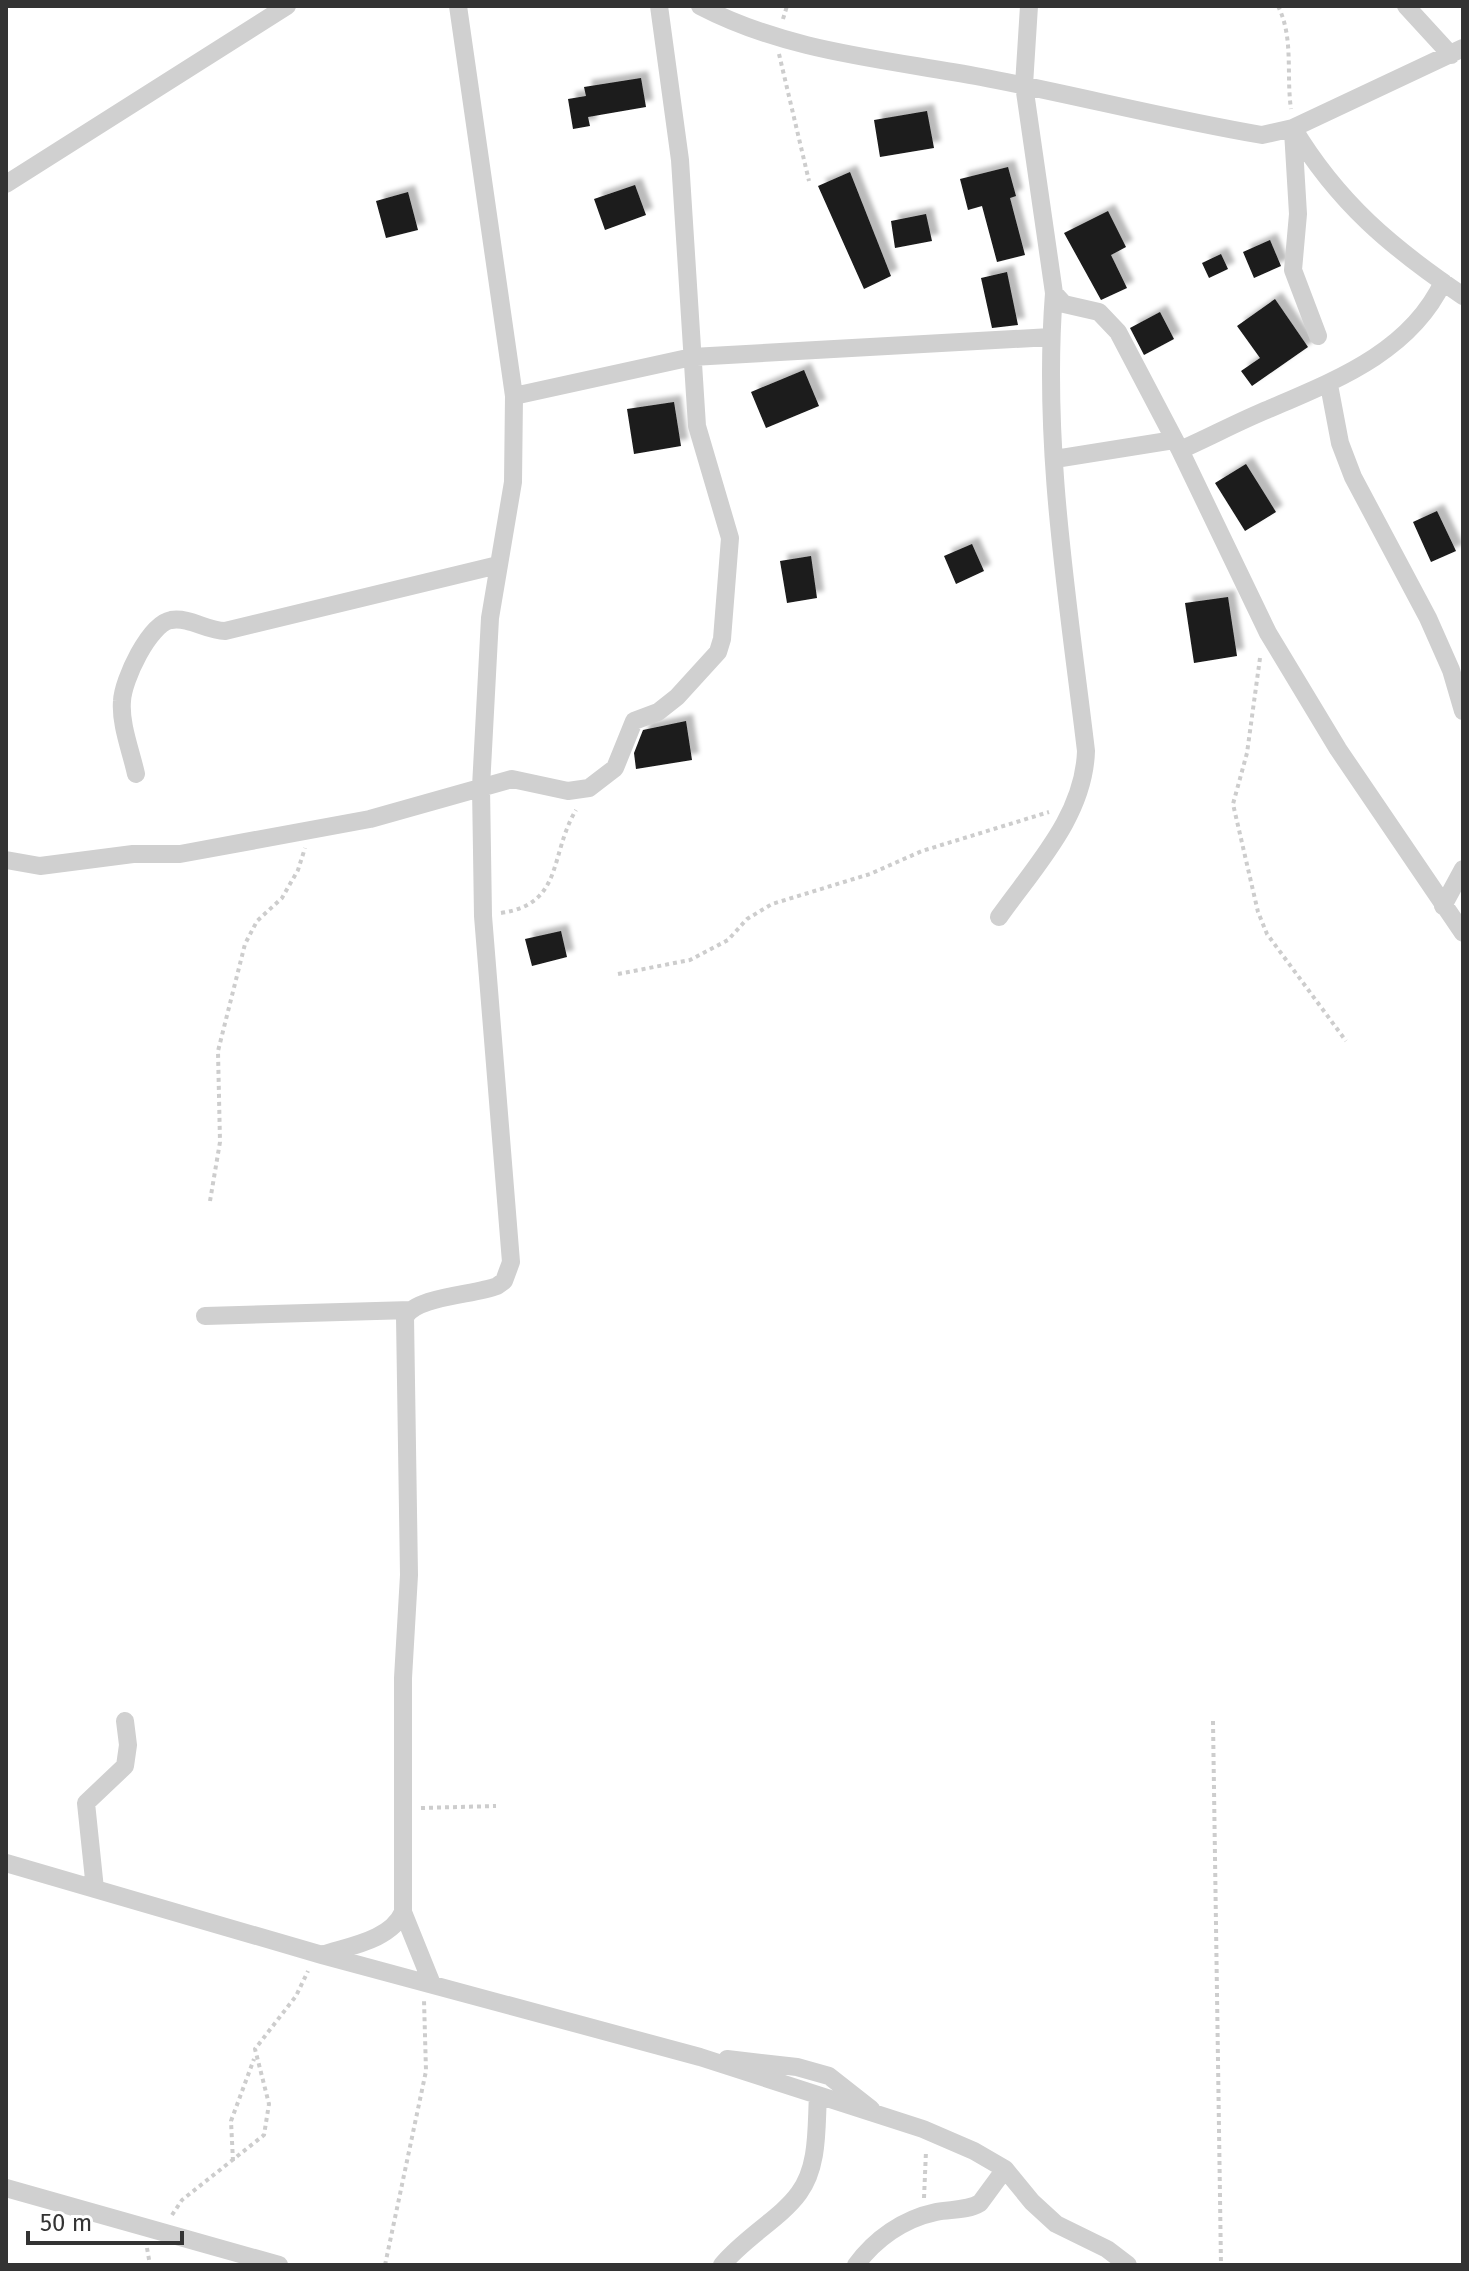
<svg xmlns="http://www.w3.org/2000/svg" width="1469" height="2271" viewBox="0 0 1469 2271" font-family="'Fira Sans',sans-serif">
	<defs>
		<filter id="shadow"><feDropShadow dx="7" dy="-7" stdDeviation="2" flood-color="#0004"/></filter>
	</defs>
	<rect width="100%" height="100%" fill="#fff"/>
	<path fill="#1a1a1a" filter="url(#shadow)" d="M 641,78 L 646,107 L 588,117 L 590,126 L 573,129 L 568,99 L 586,96 L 584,87 Z
		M 927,111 L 934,148 L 880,157 L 874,120 Z
		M 1008,167 L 1016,196 L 1010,198 L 1025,255 L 997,262 L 982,206 L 968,210 L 960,179 Z
		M 850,172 L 891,276 L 864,289 L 818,186 Z
		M 635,185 L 646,215 L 605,230 L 594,199 Z
		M 408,192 L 418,230 L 386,238 L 376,201 Z
		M 1108,211 L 1126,247 L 1111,255 L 1127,288 L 1101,300 L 1064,233 Z
		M 926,214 L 932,241 L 895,248 L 891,221 Z
		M 1270,240 L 1281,266 L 1254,278 L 1243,252 Z
		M 1221,254 L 1228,269 L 1209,278 L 1202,263 Z
		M 1007,272 L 1018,325 L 992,328 L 981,278 Z
		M 1275,299 L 1308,347 L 1252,386 L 1241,371 L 1260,358 L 1237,326 Z
		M 1160,312 L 1174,339 L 1144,355 L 1130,328 Z
		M 804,370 L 819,406 L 766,428 L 751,392 Z
		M 674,402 L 681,446 L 634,454 L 627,409 Z
		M 1246,464 L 1276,512 L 1245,531 L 1215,483 Z
		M 1437,511 L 1456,551 L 1431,562 L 1413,522 Z
		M 972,544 L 984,571 L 956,584 L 944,556 Z
		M 811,556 L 817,598 L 787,603 L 780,561 Z
		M 1228,597 L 1237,656 L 1194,663 L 1185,603 Z
		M 686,721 L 692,760 L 636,769 L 634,753 L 643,730 Z
		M 561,931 L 567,957 L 532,966 L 525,939 Z"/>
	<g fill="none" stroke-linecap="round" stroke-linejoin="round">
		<path stroke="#cdcdcd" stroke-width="4" stroke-dasharray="4 4" stroke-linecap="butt" d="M 1278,6 C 1294,38 1286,74 1291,109
			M 783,19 L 787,6
			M 779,54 L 809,181
			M 1260,658 L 1247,753 L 1233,804 L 1258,912 L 1267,934 L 1346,1041
			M 501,913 C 564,904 549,855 576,810
			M 618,974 L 690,960 L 728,940 L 747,919 L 772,904 L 870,874 L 922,851 L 1049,812
			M 210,1201 L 220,1142 L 218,1051 L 245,944 L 257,921 L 282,898 L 298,870 L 305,848
			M 1213,1721 L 1221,2265
			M 421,1808 L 496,1806
			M 233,2161 L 231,2121 L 254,2059
			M 924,2198 L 926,2151
			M 172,2215 L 182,2200 L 264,2135 L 269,2104 L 255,2049 L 296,1996 L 308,1971
			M 147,2248 L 150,2265
			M 385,2265 L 426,2071 L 424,2000"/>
		<path stroke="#d0d0d0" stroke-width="18" d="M 700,6 C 788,52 885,59 981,77 C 1075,95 1168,119 1262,135 L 1293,128 L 1463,48
			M 1029,6 L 1024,85 L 1054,293 L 1064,304 L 1099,312 L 1118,332 L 1180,450 L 1268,633 L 1338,749 L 1463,933
			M 1406,6 L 1451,55
			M 1293,128 C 1338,203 1392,248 1463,296
			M 1293,131 L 1298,214 L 1293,270 L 1318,336
			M 6,184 L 287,6
			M 1329,385 L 1340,443 L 1353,477 L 1428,618 L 1451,670 L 1463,711
			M 514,396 L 692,357 L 1051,337
			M 1180,450 C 1210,437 1239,421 1269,409 C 1336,380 1410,352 1443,282
			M 1055,459 L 1174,440
			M 136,774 C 131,751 120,724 122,701 C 123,680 149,624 171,620 C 190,617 207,631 225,631 L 498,565
			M 6,860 L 40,866 L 133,854 L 180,854 L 370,819 L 512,779 L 568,791 L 589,788 L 615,768 L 634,721 L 658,712 L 677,697 L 718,652 L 722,639 L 730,538 L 697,426 L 680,160 L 659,6
			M 1443,906 L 1463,869
			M 999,917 C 1035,866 1084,816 1086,751 C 1068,600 1042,446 1054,293
			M 205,1316 L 411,1310
			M 6,1863 L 322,1955 L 700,2057 L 923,2129 L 974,2151 L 1005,2169 L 1032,2202 L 1056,2224 L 1107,2249 L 1128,2265
			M 95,1889 L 86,1803 L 125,1766 L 128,1745 L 125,1721
			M 403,1912 L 432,1984
			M 322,1955 C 349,1946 391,1940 403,1912 L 403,1678 L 409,1575 L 405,1317 C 416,1296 475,1295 497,1286 L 504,1281 L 511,1262 L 483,916 L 481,787 L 490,618 L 513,482 L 514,396 L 458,6
			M 727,2059 L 797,2067 L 829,2076 L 871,2109
			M 6,2188 L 279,2265
			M 722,2265 C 745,2237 781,2218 799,2193 C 819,2166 816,2127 818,2096
			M 856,2265 C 875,2239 903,2219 936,2212 C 950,2209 967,2211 980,2203 L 1005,2169"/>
	</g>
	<rect width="1469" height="2271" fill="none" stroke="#333333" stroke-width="16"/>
	<path d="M28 2231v12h154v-12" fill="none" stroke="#333333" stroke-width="4"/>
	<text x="40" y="2231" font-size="24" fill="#333333" stroke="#ffffff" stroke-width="6" paint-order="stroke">50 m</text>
</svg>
